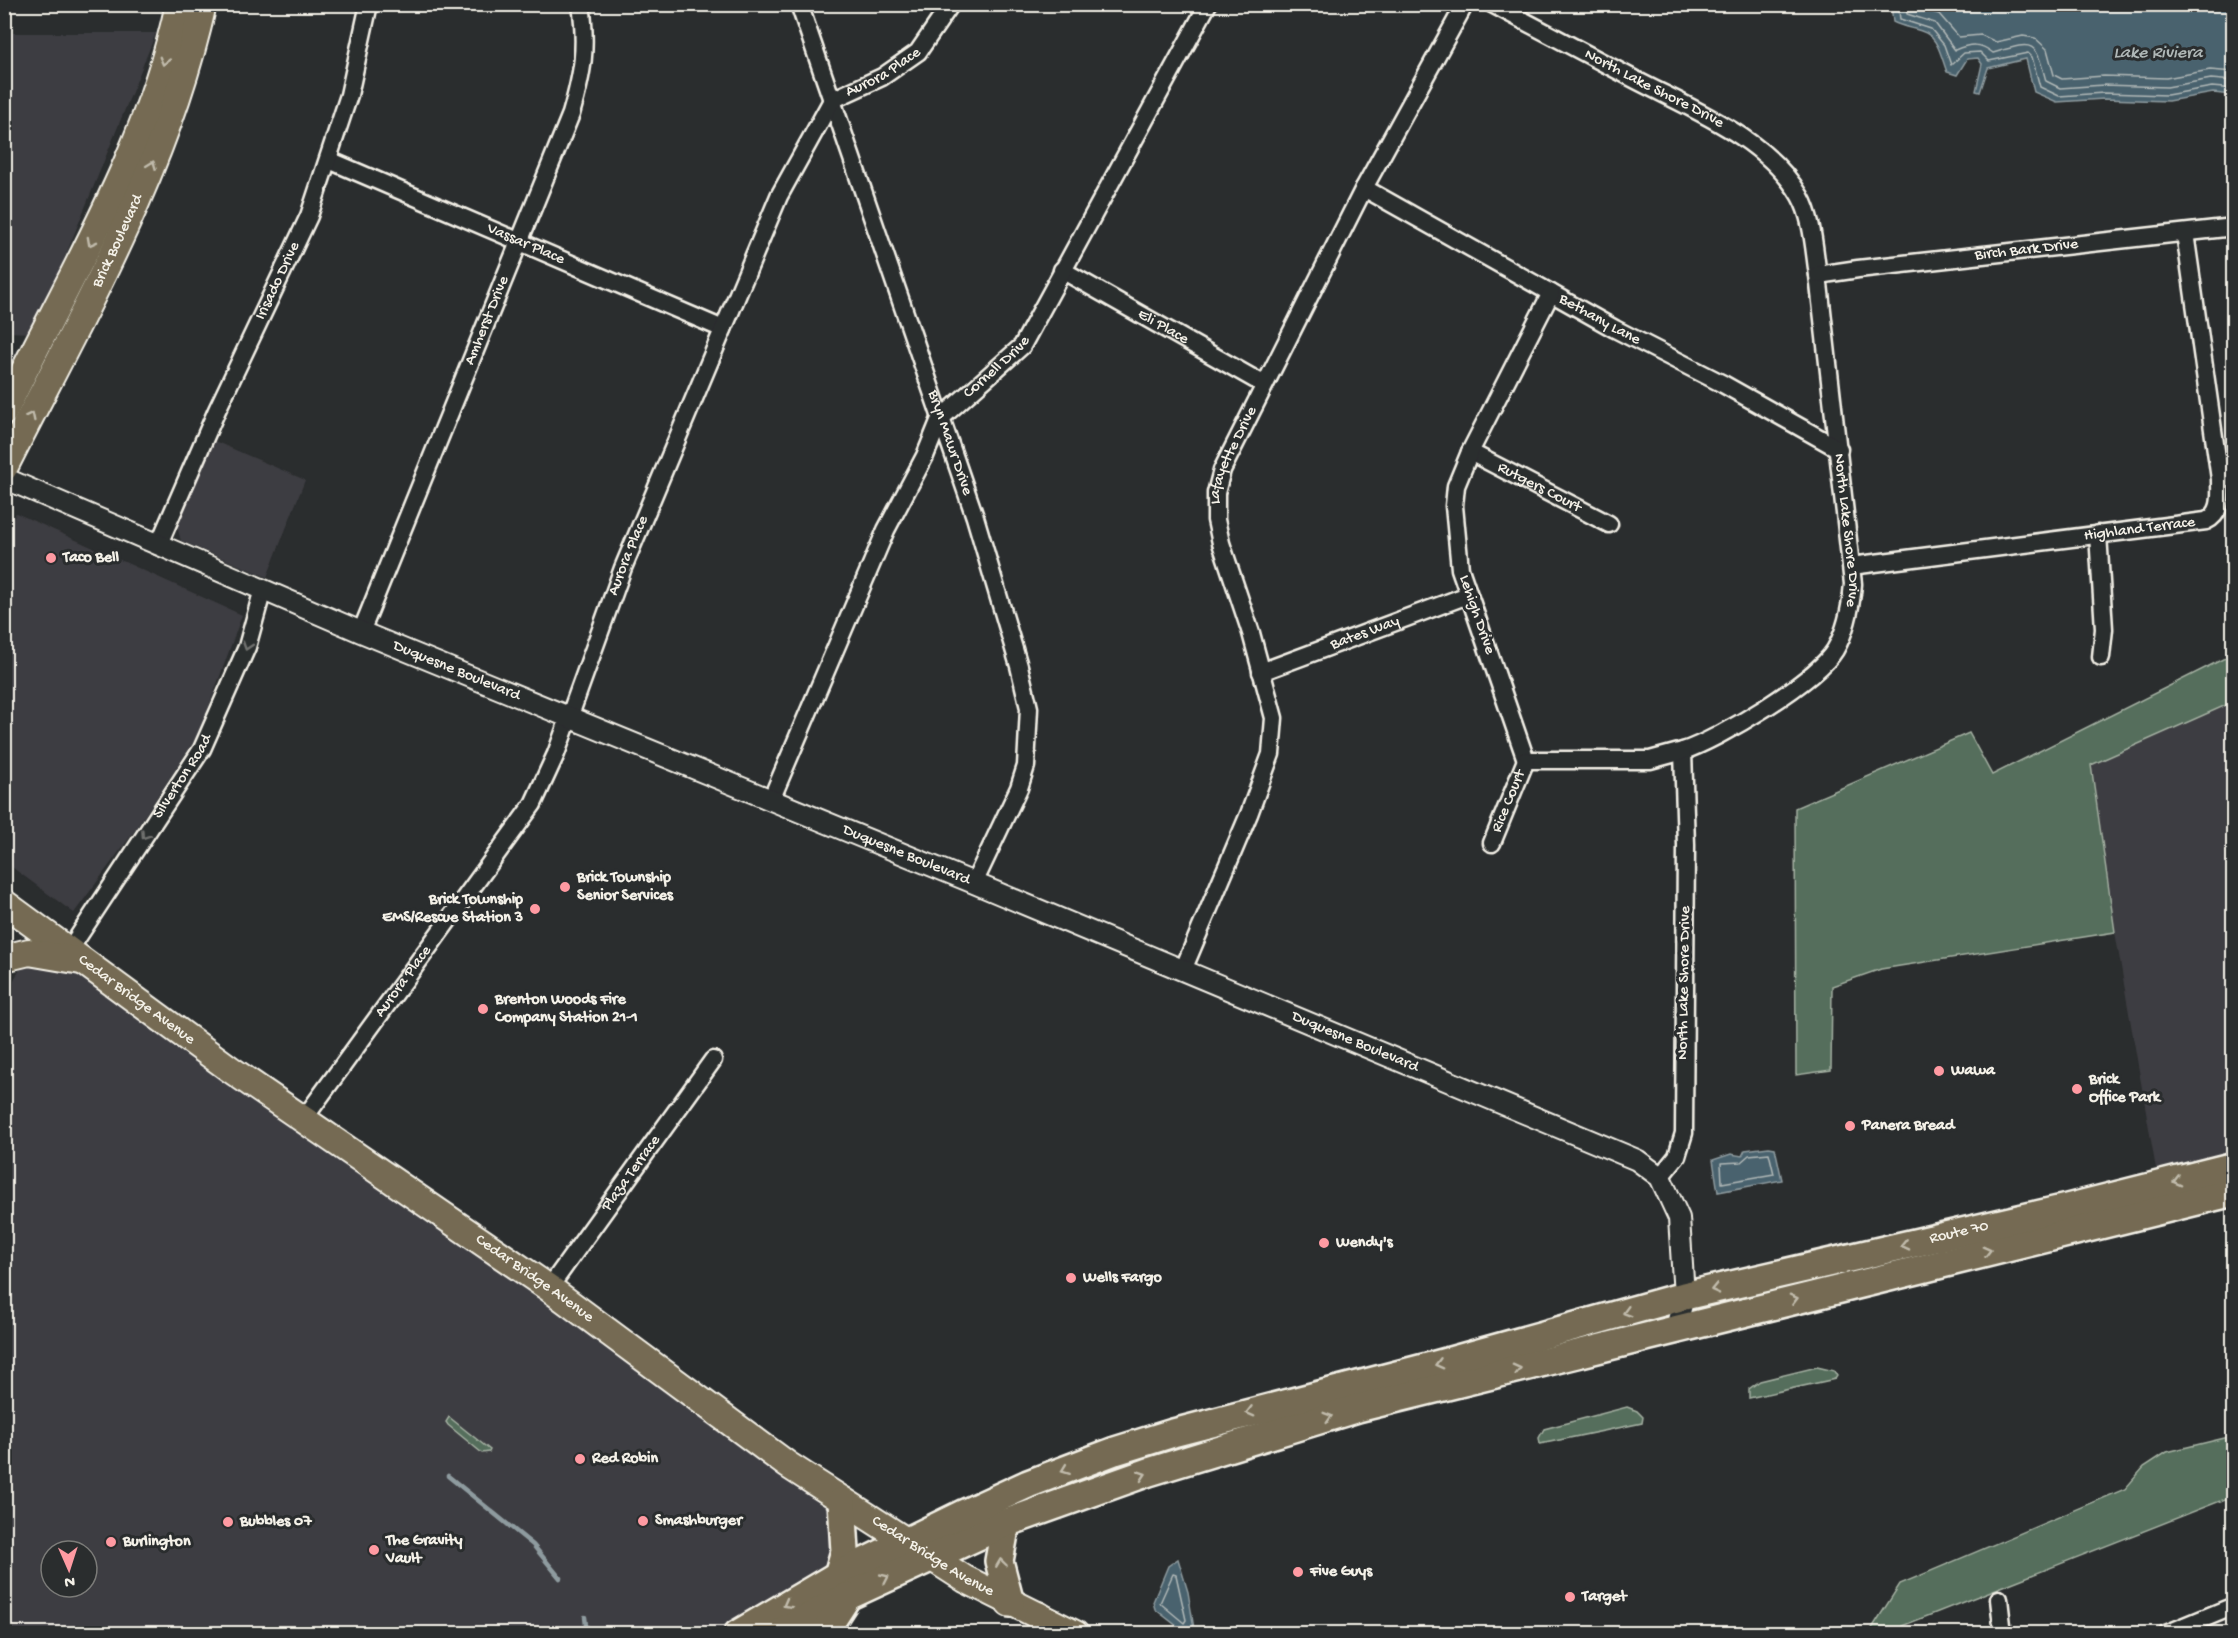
<svg xmlns="http://www.w3.org/2000/svg" width="2238" height="1638" viewBox="0 0 2238 1638" font-family="'Gochi Hand',sans-serif">
	<rect width="100%" height="100%" fill="#2a2d2e"/>
	<filter id="ink" filterUnits="userSpaceOnUse"><feTurbulence type="fractalNoise" baseFrequency=".0167" numOctaves="2"/><feDisplacementMap in="SourceGraphic" scale="12" xChannelSelector="R" yChannelSelector="G"/><feConvolveMatrix kernelMatrix="1 2 1 2 8 2 1 2 1" color-interpolation-filters="sRGB"/></filter>
	<g filter="url(#ink)">
		<path fill="#3e3d42" fill-rule="evenodd" d="M 5,33 L 156,33 L 34,333 L 5,332 Z
			M 212,440 L 305,480 L 267,577 L 181,541 L 177,526 Z
			M 16,513 L 242,615 L 199,734 L 133,833 L 74,913 L 5,862 L 4,535 Z
			M 2233,702 L 2233,1150 L 2156,1169 L 2115,932 L 2091,764 Z
			M 27,958 L 96,968 L 842,1501 L 838,1575 L 738,1633 L 5,1634 L 4,996 ZM 51,1551 L 87,1551 L 87,1587 L 51,1587 Z"/>
		<path fill="#556e5c" stroke="#a4b0a2" stroke-width="1.5" d="M 2233,654 L 2233,702 L 2091,765 L 2115,932 L 1881,969 L 1832,986 L 1831,1070 L 1796,1075 L 1795,808 L 1969,733 L 1992,775 Z
			M 1817,1367 L 1834,1371 L 1837,1376 L 1835,1379 L 1749,1398 L 1749,1389 L 1760,1381 Z
			M 1627,1407 L 1637,1411 L 1643,1417 L 1642,1423 L 1540,1444 L 1539,1438 L 1544,1429 Z
			M 449,1417 L 490,1450 L 489,1452 L 482,1453 L 448,1425 L 446,1422 Z
			M 2233,1436 L 2233,1496 L 1902,1626 L 1902,1633 L 1869,1633 L 1900,1584 L 2125,1489 L 2144,1467 L 2167,1452 Z"/>
		<path fill="#4a626e" stroke="#8e9b9f" stroke-width="1.5" d="M 1891,5 L 2233,5 L 2233,95 L 2213,93 L 2168,101 L 2104,99 L 2057,102 L 2034,92 L 2026,59 L 1988,68 L 1980,92 L 1976,91 L 1982,64 L 1978,58 L 1967,59 L 1957,75 L 1947,72 C 1942,60 1939,40 1926,33 C 1917,29 1903,27 1893,22 Z
			M 1769,1147 L 1775,1148 L 1782,1180 L 1718,1192 L 1713,1160 L 1731,1154 L 1742,1156 L 1745,1150 Z
			M 1178,1559 L 1188,1592 L 1194,1629 L 1186,1633 L 1155,1609 L 1153,1602 L 1168,1566 Z"/>
		<g fill="none" stroke-linecap="round" stroke-linejoin="round">
			<path stroke="#b0b8b7" stroke-width="1.5" d="M 1898,4 L 1900,19 L 1931,29 L 1944,45 L 1951,65 L 1964,53 L 1980,52 L 1989,61 L 2028,53 L 2032,57 L 2040,87 L 2059,96 L 2104,93 L 2167,95 L 2212,87 L 2234,89
				M 1906,4 L 1907,14 L 1935,23 L 1955,50 C 1969,44 1980,42 1993,53 C 2034,41 2035,39 2046,81 L 2060,88 L 2104,85 L 2167,87 L 2211,79 L 2234,81
				M 1915,4 L 1917,8 L 1939,14 L 1959,37 L 1981,35 L 1996,42 L 2023,36 L 2035,38 L 2047,49 L 2054,75 L 2062,79 L 2104,76 L 2166,78 L 2210,70 L 2234,72
				M 1769,1153 L 1774,1174 L 1722,1183 L 1721,1163 L 1741,1162 L 1749,1155 Z
				M 1173,1574 L 1176,1575 L 1186,1620 L 1184,1623 L 1160,1603 Z"/>
			<path stroke="#8e9b9f" stroke-width="4.5" d="M 448,1476 L 533,1545 L 560,1578
				M 585,1617 L 587,1634"/>
			<g stroke="#f4f1e8" stroke-width="21">
				<g id="minor">
					<path id="s1" d="M 799,4 L 975,517 L 1019,666 L 1029,708 L 1026,766 L 1019,788 L 974,883"/>
					<path id="s2" d="M 1492,4 C 1539,29 1586,54 1634,79 C 1691,109 1766,137 1800,196 C 1813,219 1814,250 1818,275 L 1853,584 C 1851,606 1846,631 1835,650 C 1816,681 1718,740 1683,751 L 1686,845 L 1684,1133 L 1677,1156 L 1660,1177"/>
					<path id="s3" d="M 329,160 L 723,329"/>
					<path id="s4" d="M 1364,188 L 1615,329 L 1723,384 L 1839,449"/>
					<path id="s5" d="M 1062,270 L 1263,384"/>
					<path id="s6" d="M 1818,275 L 1858,269 L 2234,227"/>
					<path id="s7" d="M 1470,452 L 1609,524"/>
					<path d="M 2098,534 L 2104,629 L 2101,657"/>
					<path id="s8" d="M 158,546 L 217,410 L 309,216 L 349,95 L 369,4"/>
					<path id="s9" d="M 1851,566 L 2206,521 C 2223,513 2220,495 2220,479 L 2185,233"/>
					<path id="s10" d="M 361,632 L 571,114 C 583,72 587,48 581,4"/>
					<path id="s11" d="M 1261,672 L 1468,595"/>
					<path d="M 1526,760 L 1460,569 L 1454,506 L 1456,486 L 1470,452 L 1551,293"/>
					<path d="M 1526,760 L 1650,760 L 1683,751"/>
					<path id="s12" d="M 771,800 L 886,530 L 925,456 L 940,419 L 1022,346 L 1208,4"/>
					<path id="s13" d="M 1492,843 L 1526,760"/>
					<path id="s14" d="M 70,949 L 202,749 L 247,647 L 263,589"/>
					<path id="s15" d="M 1183,970 L 1249,814 L 1271,754 L 1274,718 L 1251,633 L 1221,543 L 1216,520 L 1216,493 L 1222,470 L 1364,188 L 1465,4"/>
					<path id="s16" d="M 303,1120 L 533,804 L 556,754 L 623,568 L 779,196 L 832,100 L 882,77 L 918,52 L 951,4"/>
					<path id="s17" d="M 549,1288 L 713,1060"/>
					<path d="M 1999,1599 L 2003,1634"/>
					<path d="M 2166,1634 L 2234,1606"/>
				</g>
			</g>
			<g stroke="#f4f1e8" stroke-width="24">
				<g id="tertiary">
					<path id="s18" d="M 4,478 L 361,632 L 974,883 L 1637,1160 L 1660,1177 L 1679,1218 L 1684,1296 L 1676,1329"/>
				</g>
			</g>
			<g stroke="#f4f1e8" stroke-width="30">
				<g id="primary">
					<path d="M 4,412 C 68,278 148,152 179,4"/>
					<path id="s19" d="M 4,468 C 79,319 167,169 203,4"/>
					<path id="s20" d="M 4,903 L 230,1069 L 549,1288 L 788,1465 L 965,1579 L 1075,1634"/>
					<path d="M 4,958 L 29,952 L 81,961"/>
				</g>
			</g>
			<g stroke="#f4f1e8" stroke-width="32">
				<g id="trunk">
					<path d="M 1006,1523 L 999,1561 L 1010,1603"/>
					<path d="M 838,1575 L 845,1551 L 842,1501"/>
					<path d="M 1038,1616 L 1059,1634"/>
					<path id="s21" d="M 738,1634 L 838,1575 L 965,1513 L 1028,1484 L 1115,1451 L 1173,1433 L 1439,1364 L 1684,1296 L 2067,1208 L 2234,1166"/>
					<path d="M 777,1634 L 848,1596 L 1006,1523 L 1149,1472 L 1358,1408 L 2234,1192"/>
					<path d="M 823,1634 L 847,1597"/>
				</g>
			</g>
			<use href="#minor" stroke="#2a2d2e" stroke-width="16"/>
			<use href="#tertiary" stroke="#2a2d2e" stroke-width="20"/>
			<use href="#primary" stroke="#746b52" stroke-width="26"/>
			<use href="#trunk" stroke="#746b52" stroke-width="27"/>
		</g>
		<defs><path id="oneway-chevron" d="M-2-3.5L2.5 0L-2 3.5" fill="none" stroke-width="1.6" stroke-linecap="round" stroke-linejoin="round" transform="scale(1.5)"/></defs>
		<g stroke="#c1bbac">
			<use href="#oneway-chevron" transform="translate(164 61) rotate(105)"/>
			<use href="#oneway-chevron" transform="translate(152 165) rotate(-69)"/>
			<use href="#oneway-chevron" transform="translate(91 242) rotate(118)"/>
			<use href="#oneway-chevron" transform="translate(31 416) rotate(-64)"/>
			<use href="#oneway-chevron" transform="translate(2177 1181) rotate(166)"/>
			<use href="#oneway-chevron" transform="translate(1905 1245) rotate(167)"/>
			<use href="#oneway-chevron" transform="translate(1987 1251) rotate(-14)"/>
			<use href="#oneway-chevron" transform="translate(1715 1289) rotate(167)"/>
			<use href="#oneway-chevron" transform="translate(1794 1299) rotate(-14)"/>
			<use href="#oneway-chevron" transform="translate(1627 1312) rotate(164)"/>
			<use href="#oneway-chevron" transform="translate(1439 1364) rotate(165)"/>
			<use href="#oneway-chevron" transform="translate(1517 1369) rotate(-14)"/>
			<use href="#oneway-chevron" transform="translate(1250 1412) rotate(165)"/>
			<use href="#oneway-chevron" transform="translate(1328 1417) rotate(-17)"/>
			<use href="#oneway-chevron" transform="translate(1065 1470) rotate(159)"/>
			<use href="#oneway-chevron" transform="translate(1142 1475) rotate(-19)"/>
			<use href="#oneway-chevron" transform="translate(1001 1563) rotate(-98)"/>
			<use href="#oneway-chevron" transform="translate(885 1578) rotate(-25)"/>
			<use href="#oneway-chevron" transform="translate(787 1604) rotate(151)"/>
		</g>
		<g stroke="#71726f">
			<use href="#oneway-chevron" transform="translate(247 646) rotate(108)"/>
			<use href="#oneway-chevron" transform="translate(145 835) rotate(124)"/>
		</g>
	</g>
	<g fill="#ff9aa2" stroke="#2a2d2e" stroke-width="2">
		<circle cx="51" cy="558" r="6"/>
		<circle cx="565" cy="887" r="6"/>
		<circle cx="535" cy="909" r="6"/>
		<circle cx="483" cy="1009" r="6"/>
		<circle cx="1939" cy="1071" r="6"/>
		<circle cx="2077" cy="1089" r="6"/>
		<circle cx="1850" cy="1126" r="6"/>
		<circle cx="1324" cy="1243" r="6"/>
		<circle cx="1071" cy="1278" r="6"/>
		<circle cx="580" cy="1459" r="6"/>
		<circle cx="643" cy="1521" r="6"/>
		<circle cx="228" cy="1522" r="6"/>
		<circle cx="111" cy="1542" r="6"/>
		<circle cx="374" cy="1550" r="6"/>
		<circle cx="1298" cy="1572" r="6"/>
		<circle cx="1570" cy="1597" r="6"/>
	</g>
	<g text-anchor="middle" dominant-baseline="central" stroke-width="6" stroke-linejoin="round" paint-order="stroke">
		<g font-size="16" fill="#f4f1e8" stroke="#2a2d2e">
			<text stroke="none"><textPath href="#s16" startOffset="1215">Aurora Place</textPath></text>
			<text stroke="none"><textPath href="#s2" startOffset="183">North Lake Shore Drive</textPath></text>
			<text stroke="none"><textPath href="#s19" startOffset="254">Brick Boulevard</textPath></text>
			<text stroke="none"><textPath href="#s3" startOffset="214">Vassar Place</textPath></text>
			<text stroke="none"><textPath href="#s6" startOffset="210">Birch Bark Drive</textPath></text>
			<text stroke="none"><textPath href="#s8" startOffset="291">Irisado Drive</textPath></text>
			<text stroke="none"><textPath href="#s4" startOffset="270">Bethany Lane</textPath></text>
			<text stroke="none"><textPath href="#s10" startOffset="336">Amherst Drive</textPath></text>
			<text stroke="none"><textPath href="#s5" startOffset="116">Eli Place</textPath></text>
			<text stroke="none"><textPath href="#s12" startOffset="494">Cornell Drive</textPath></text>
			<text stroke="none"><textPath href="#s1" startOffset="464">Bryn Mawr Drive</textPath></text>
			<text stroke="none"><textPath href="#s15" startOffset="544">Lafayette Drive</textPath></text>
			<text stroke="none"><textPath href="#s7" startOffset="78">Rutgers Court</textPath></text>
			<text stroke="none"><textPath href="#s9" startOffset="291">Highland Terrace</textPath></text>
			<text stroke="none"><textPath href="#s2" startOffset="705">North Lake Shore Drive</textPath></text>
			<text stroke="none"><textPath href="#s16" startOffset="657">Aurora Place</textPath></text>
			<text transform="translate(1476 615) rotate(71)">Lehigh Drive</text>
			<text stroke="none"><textPath href="#s11" startOffset="111">Bates Way</textPath></text>
			<text stroke="none"><textPath href="#s18" startOffset="492">Duquesne Boulevard</textPath></text>
			<text stroke="none"><textPath href="#s14" startOffset="206">Silverton Road</textPath></text>
			<text stroke="none"><textPath href="#s13" startOffset="45">Rice Court</textPath></text>
			<text stroke="none"><textPath href="#s18" startOffset="978">Duquesne Boulevard</textPath></text>
			<text stroke="none"><textPath href="#s16" startOffset="171">Aurora Place</textPath></text>
			<text transform="translate(1685 983) rotate(-89)">North Lake Shore Drive</text>
			<text stroke="none"><textPath href="#s20" startOffset="164">Cedar Bridge Avenue</textPath></text>
			<text stroke="none"><textPath href="#s18" startOffset="1464">Duquesne Boulevard</textPath></text>
			<text stroke="none"><textPath href="#s17" startOffset="141">Plaza Terrace</textPath></text>
			<text stroke="none"><textPath href="#s21" startOffset="1292">Route 70</textPath></text>
			<text stroke="none"><textPath href="#s20" startOffset="650">Cedar Bridge Avenue</textPath></text>
			<text stroke="none"><textPath href="#s20" startOffset="1136">Cedar Bridge Avenue</textPath></text>
		</g>
		<g font-size="16" font-weight="bold" fill="#f4f1e8" stroke="#2a2d2e" text-anchor="start">
			<text x="63" y="558">Taco Bell</text>
			<text x="577" y="878">Brick Township<tspan x="577" dy="18">Senior Services</tspan></text>
			<text x="523" y="900" text-anchor="end">Brick Township<tspan x="523" dy="18">EMS/Rescue Station 3</tspan></text>
			<text x="495" y="1000">Brenton Woods Fire<tspan x="495" dy="18">Company Station 21-1</tspan></text>
			<text x="1951" y="1071">Wawa</text>
			<text x="2089" y="1080">Brick<tspan x="2089" dy="18">Office Park</tspan></text>
			<text x="1862" y="1126">Panera Bread</text>
			<text x="1336" y="1243">Wendy's</text>
			<text x="1083" y="1278">Wells Fargo</text>
			<text x="592" y="1459">Red Robin</text>
			<text x="655" y="1521">Smashburger</text>
			<text x="240" y="1522">Bubbles 07</text>
			<text x="386" y="1541">The Gravity<tspan x="386" dy="18">Vault</tspan></text>
			<text x="123" y="1542">Burlington</text>
			<text x="1310" y="1572">Five Guys</text>
			<text x="1582" y="1597">Target</text>
		</g>
		<g font-size="18" font-style="italic" fill="#b0b8b7" stroke="#2a2d2e">
			<text x="2158" y="53">Lake Riviera</text>
		</g>
	</g>
	<rect width="2238" height="1638" fill="none" stroke="#2a2d2e" stroke-width="24"/>
	<rect x="12" y="12" width="2214" height="1614" fill="none" stroke="#f4f1e8" stroke-width="2" filter="url(#ink)"/>
	<g transform="translate(69 1569) rotate(177)"><circle r="28" fill="#2a2d2e" stroke="#7b7b78" stroke-width="1.5"/>
	<path d="M0-4.5L10 22L0 15L-10 22Z" fill="#ff9aa2"/>
	<text y="-9" font-size="16" font-weight="bold" text-anchor="middle" fill="#f4f1e8">N</text>
	</g>
</svg>
